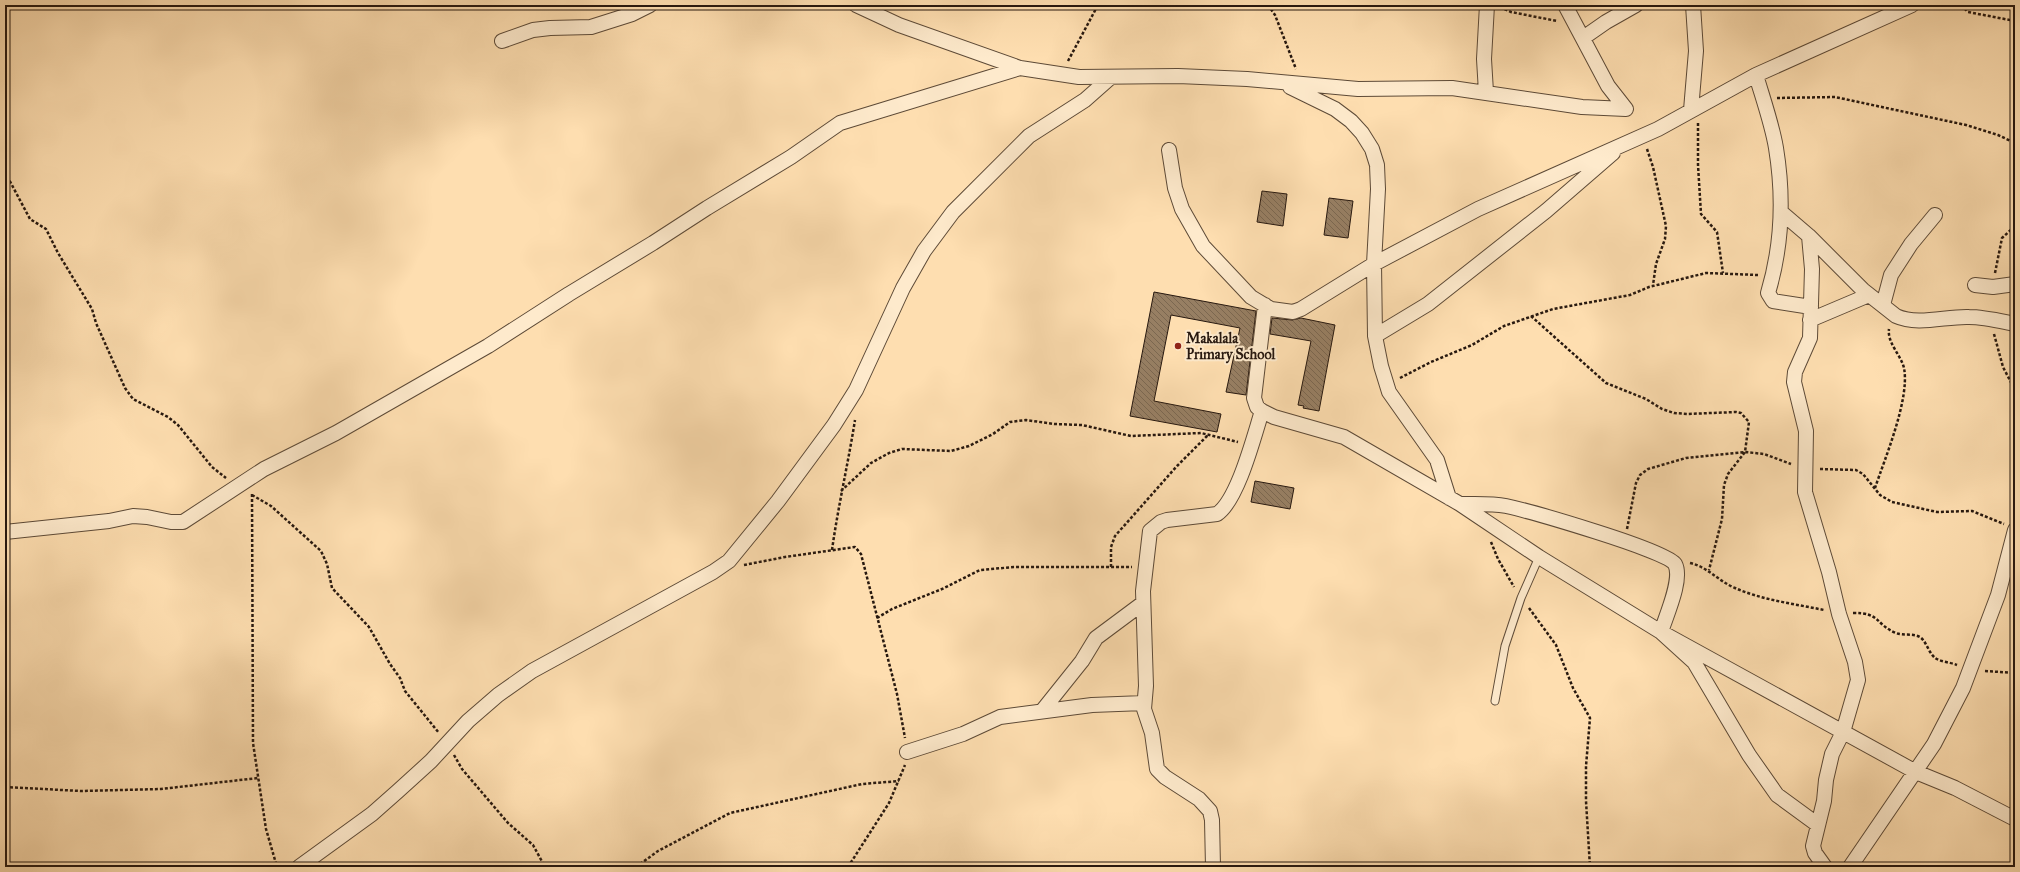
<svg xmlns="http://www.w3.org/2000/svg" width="2020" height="872" viewBox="0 0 2020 872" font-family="'IM FELL Great Primer',serif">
	<defs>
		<pattern id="building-back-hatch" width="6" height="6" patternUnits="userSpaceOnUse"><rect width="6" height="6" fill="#977f63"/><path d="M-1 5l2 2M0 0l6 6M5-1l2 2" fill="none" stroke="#7b6750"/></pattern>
	</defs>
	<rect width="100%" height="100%" fill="#fedeb0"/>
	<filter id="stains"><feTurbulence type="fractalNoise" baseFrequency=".005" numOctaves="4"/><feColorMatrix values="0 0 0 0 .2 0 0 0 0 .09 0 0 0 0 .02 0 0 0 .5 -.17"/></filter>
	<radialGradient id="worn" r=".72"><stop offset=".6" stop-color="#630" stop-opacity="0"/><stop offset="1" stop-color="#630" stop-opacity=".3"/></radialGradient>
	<path fill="url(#building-back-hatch)" stroke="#27180f" d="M 1262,191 L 1287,194 L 1283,226 L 1257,222 Z
		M 1329,198 L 1353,201 L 1348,238 L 1324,235 Z
		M 1154,292 L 1256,311 L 1246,395 L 1226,392 L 1240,328 L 1171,315 L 1154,401 L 1221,414 L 1217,432 L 1130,416 Z
		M 1272,318 L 1292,320 L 1301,318 L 1335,325 L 1319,411 L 1303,408 L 1304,406 L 1298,405 L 1311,341 L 1270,334 Z
		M 1255,481 L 1294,488 L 1290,509 L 1251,502 Z"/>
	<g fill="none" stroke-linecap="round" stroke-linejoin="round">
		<g stroke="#5d4a37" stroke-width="9">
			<path id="service" d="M 1495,701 L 1505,646 L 1521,598 L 1539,557"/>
		</g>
		<g stroke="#5d4a37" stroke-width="16">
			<path id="minor" d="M 856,5 L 899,25 L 1020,68 L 1079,77 L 1178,76 L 1247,79 L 1358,89 L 1452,88 L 1582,107 L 1626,109
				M 1565,5 L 1608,86 L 1626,109
				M 1583,38 L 1606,22 L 1636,5
				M 502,41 L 533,30 L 550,28 L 591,27 L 632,14 L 650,5
				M 1756,75 C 1763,99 1772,124 1776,148 C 1784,197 1782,246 1768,293 L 1773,301 L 1811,307
				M 1290,87 L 1335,109 L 1351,121 L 1362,133 L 1372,149 L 1377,165 L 1378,189 L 1374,264 L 1375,336 L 1381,366 L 1389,392 L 1437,460 L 1449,498
				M 1486,92 L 1484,59 L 1487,5
				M 1691,110 L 1696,51 L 1693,5
				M 1169,150 L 1175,188 L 1182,209 L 1203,246 L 1251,297 L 1271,309 L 1293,312 L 1301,309 L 1374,264 L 1478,209 L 1658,129 L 1756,75 L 1912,5
				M 1781,212 L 1809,236 L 1863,290 L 1896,316 C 1918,326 1946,316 1969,317 C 1984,317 2000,321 2015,324
				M 1809,236 L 1812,269 L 1810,338 L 1795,372 L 1794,382 L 1806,431 L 1805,492 L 1829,572 L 1839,614 L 1855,662 L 1858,680 L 1843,732 L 1832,754 L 1826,780 L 1824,801 L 1813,846 L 1815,853 L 1825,867
				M 1975,285 L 1993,287 L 2015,284
				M 1265,305 L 1254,398 L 1257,407 L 1262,411 L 1274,417 L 1344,437 L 1460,504 L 1539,557 L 1661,632 L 1916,772 L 1955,788 L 2015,819
				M 1883,305 L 1891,275 L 1911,244 L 1935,215
				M 1810,320 L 1869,295
				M 1375,336 L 1428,304 L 1546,211 L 1613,153
				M 1460,504 C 1475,504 1491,503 1506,506 C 1529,511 1666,550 1675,564 C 1683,579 1666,616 1661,632 L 1694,662 L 1749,755 L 1777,795 L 1818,825
				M 5,532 L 109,521 L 133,516 L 147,517 L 171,522 L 183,522 L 264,469 L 336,433 L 488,346 L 569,294 L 653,243 L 707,208 L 791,157 L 840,123 L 1020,68
				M 1042,711 L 1082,661 L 1096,638 L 1143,603
				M 907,752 L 963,734 L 1000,717 L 1092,705 L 1144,703
				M 299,867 L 372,814 L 398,791 L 431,761 L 468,721 L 498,695 L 532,671 L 713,572 L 729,561 L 778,501 L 834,425 L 856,390 L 903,288 L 924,251 L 953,212 L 1029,136 L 1085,100 L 1111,77
				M 1213,867 L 1212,820 L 1210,811 L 1199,799 L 1165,777 L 1157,769 L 1152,733 L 1144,709 L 1146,686 L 1143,591 L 1150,531 L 1161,522 L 1167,520 L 1217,514 C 1238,500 1254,436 1262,411
				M 1850,867 L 1934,744 L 1963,688 L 1998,595 L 2015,530"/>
		</g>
		<path stroke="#27180f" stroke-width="2.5" stroke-dasharray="3 2" stroke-linecap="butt" d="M 1268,5 L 1275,15 L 1296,69
			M 1961,5 L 1968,12 L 2015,21
			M 1500,7 L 1511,12 L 1557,21
			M 1068,61 L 1098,5
			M 1777,98 L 1835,97 L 1966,125 L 1998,135 L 2015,143
			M 1698,123 L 1698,165 L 1701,214 L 1717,232 L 1723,273
			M 1647,149 L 1653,167 L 1666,226 L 1665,239 L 1656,264 L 1653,285
			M 5,172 L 30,219 L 46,229 L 58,253 L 92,309 L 96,323 L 125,388 L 133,399 L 168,417 L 178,425 L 212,467 L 226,478
			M 1995,273 L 2002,238 L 2015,226
			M 1531,316 L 1606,383 L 1646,399 L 1662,409 L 1674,413 L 1687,414 L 1736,412 L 1741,413 L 1749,422 L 1745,452 L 1728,474 L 1724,485 L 1722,519 L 1709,570
			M 1994,334 L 2003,367 L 2015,390
			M 1400,378 L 1431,362 L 1472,345 L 1504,326 L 1553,309 L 1630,295 L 1649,287 L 1706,273 L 1758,275
			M 1820,469 L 1856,470 L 1863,474 L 1880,495 L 1892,502 L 1937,512 L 1972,511 L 2004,524
			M 1875,488 C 1885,458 1910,399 1904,368 C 1901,355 1887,343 1889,329
			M 841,491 L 871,463 L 889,453 L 902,449 L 951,451 L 969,446 L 993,434 L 1010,422 L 1026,420 L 1054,424 L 1082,425 L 1131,436 L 1201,433 L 1238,442
			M 252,494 L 253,743 L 266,829 L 277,867
			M 252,495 L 271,506 L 321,551 L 327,564 L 332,588 L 369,627 L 390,664 L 400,678 L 405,691 L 439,733
			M 1627,529 L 1636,483 L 1640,475 L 1648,469 L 1686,458 L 1745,452 L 1764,454 L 1791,464
			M 1491,542 L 1498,559 L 1514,587
			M 832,550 C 838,507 848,464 855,420
			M 1690,563 C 1708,567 1718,581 1735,588 C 1762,600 1795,604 1824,610
			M 744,565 L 785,557 L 855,547 L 861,554 L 897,694 L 905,738
			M 1111,567 L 1111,547 L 1115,536 L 1177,466 L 1208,435
			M 1529,608 L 1556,645 L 1573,688 L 1590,718 L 1586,766 L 1586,801 L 1590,867
			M 1853,613 C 1880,612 1876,625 1896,633 C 1903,636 1913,633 1920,637 C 1926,641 1928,651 1934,657 C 1939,662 1950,662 1957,665
			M 877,618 L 892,609 L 942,589 L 980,570 L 1014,567 L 1132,567
			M 1985,671 L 2015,673
			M 454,755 L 462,769 L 508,823 L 533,845 L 545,867
			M 5,787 L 81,791 L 161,789 L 258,778
			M 636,867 L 658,851 L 730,813 L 862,784 L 899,781
			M 848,867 L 889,803 L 905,765"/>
		<use href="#service" stroke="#feeacc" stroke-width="7"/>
		<use href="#minor" stroke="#feeacc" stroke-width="14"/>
	</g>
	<circle fill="#8f2418" stroke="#feeacc" stroke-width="1.5" cx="1178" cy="346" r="4"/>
	<g text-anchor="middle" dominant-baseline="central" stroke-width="4" stroke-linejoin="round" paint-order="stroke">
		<g font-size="14" font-weight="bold" fill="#27180f" stroke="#feeacc" text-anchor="start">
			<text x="1186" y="338">Makalala<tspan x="1186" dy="16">Primary School</tspan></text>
		</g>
	</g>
	<rect width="2020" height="872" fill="none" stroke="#fedeb0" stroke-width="20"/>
	<rect x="6" y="6" width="2008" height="860" fill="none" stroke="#27180f" stroke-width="2"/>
	<rect x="10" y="10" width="2000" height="852" fill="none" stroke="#27180f"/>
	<rect width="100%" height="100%" filter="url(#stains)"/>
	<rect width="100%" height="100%" fill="url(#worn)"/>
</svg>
